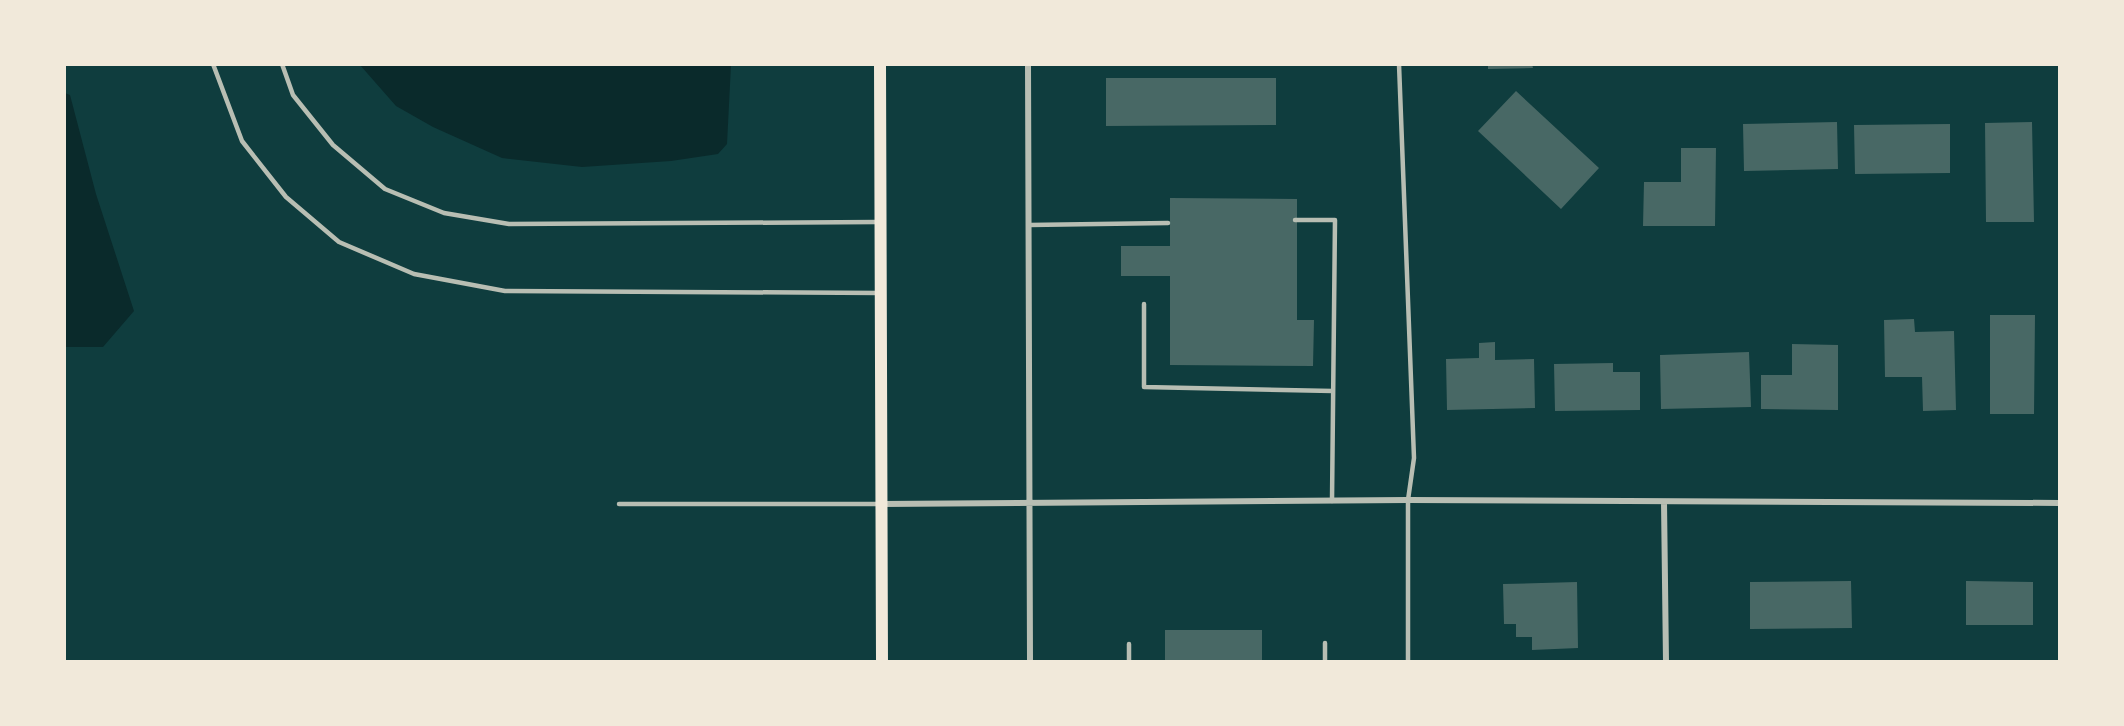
<svg xmlns="http://www.w3.org/2000/svg" width="2124" height="726" viewBox="0 0 2124 726" font-family="'Nunito Sans',sans-serif">
	<rect width="100%" height="100%" fill="#0f3d3e"/>
	<path fill="#0a2a2b" d="M 360,65 L 731,65 L 727,144 L 718,154 L 671,161 L 582,167 L 502,158 L 433,127 L 396,106 Z
		M 65,93 L 70,95 L 96,194 L 134,311 L 103,347 L 65,347 Z"/>
	<path fill="#486865" d="M 1488,64 L 1532,64 L 1533,68 L 1488,69 Z
		M 1106,78 L 1276,78 L 1276,125 L 1106,126 Z
		M 1516,91 L 1599,168 L 1561,209 L 1478,131 Z
		M 1837,122 L 1838,169 L 1744,171 L 1743,124 Z
		M 2032,122 L 2034,222 L 1986,222 L 1985,123 Z
		M 1950,124 L 1950,173 L 1855,174 L 1854,125 Z
		M 1681,148 L 1716,148 L 1715,226 L 1643,226 L 1644,182 L 1681,182 Z
		M 1170,198 L 1297,199 L 1297,320 L 1314,320 L 1313,366 L 1170,365 L 1170,276 L 1121,276 L 1121,246 L 1170,246 Z
		M 1990,315 L 2035,315 L 2034,414 L 1990,414 Z
		M 1914,319 L 1915,332 L 1954,331 L 1956,410 L 1923,411 L 1922,377 L 1885,377 L 1884,320 Z
		M 1495,342 L 1495,360 L 1534,359 L 1535,408 L 1447,410 L 1446,359 L 1479,358 L 1479,343 Z
		M 1792,344 L 1838,345 L 1838,410 L 1761,409 L 1761,375 L 1792,375 Z
		M 1749,352 L 1751,407 L 1661,409 L 1660,355 Z
		M 1613,363 L 1613,372 L 1640,372 L 1640,410 L 1555,411 L 1554,364 Z
		M 1851,581 L 1852,628 L 1750,629 L 1750,582 Z
		M 1966,581 L 2033,582 L 2033,625 L 1966,625 Z
		M 1577,582 L 1578,648 L 1532,650 L 1532,637 L 1516,637 L 1516,624 L 1504,624 L 1503,584 Z
		M 1165,630 L 1262,630 L 1262,662 L 1165,662 Z"/>
	<g fill="none" stroke-linecap="round" stroke-linejoin="round">
		<path stroke="#b8beb3" stroke-width="4.5" d="M 213,64 L 242,141 L 286,197 L 339,242 L 414,274 L 505,291 L 880,293
			M 282,64 L 293,95 L 333,145 L 385,189 L 444,213 L 509,224 L 878,222
			M 1399,64 L 1414,458 L 1408,500 L 1408,662
			M 1295,220 L 1335,220 L 1332,501
			M 1029,225 L 1168,223
			M 1144,304 L 1144,387 L 1333,391
			M 619,504 L 880,504
			M 1325,643 L 1325,662
			M 1129,644 L 1129,662"/>
		<path stroke="#b8beb3" stroke-width="6" d="M 1028,64 L 1030,662
			M 1664,502 L 1666,662
			M 882,504 L 1408,500 L 2060,503"/>
		<path stroke="#f1e9da" stroke-width="12" d="M 880,64 L 882,662"/>
	</g>
	<rect width="2124" height="726" fill="none" stroke="#f1e9da" stroke-width="132"/>
</svg>
